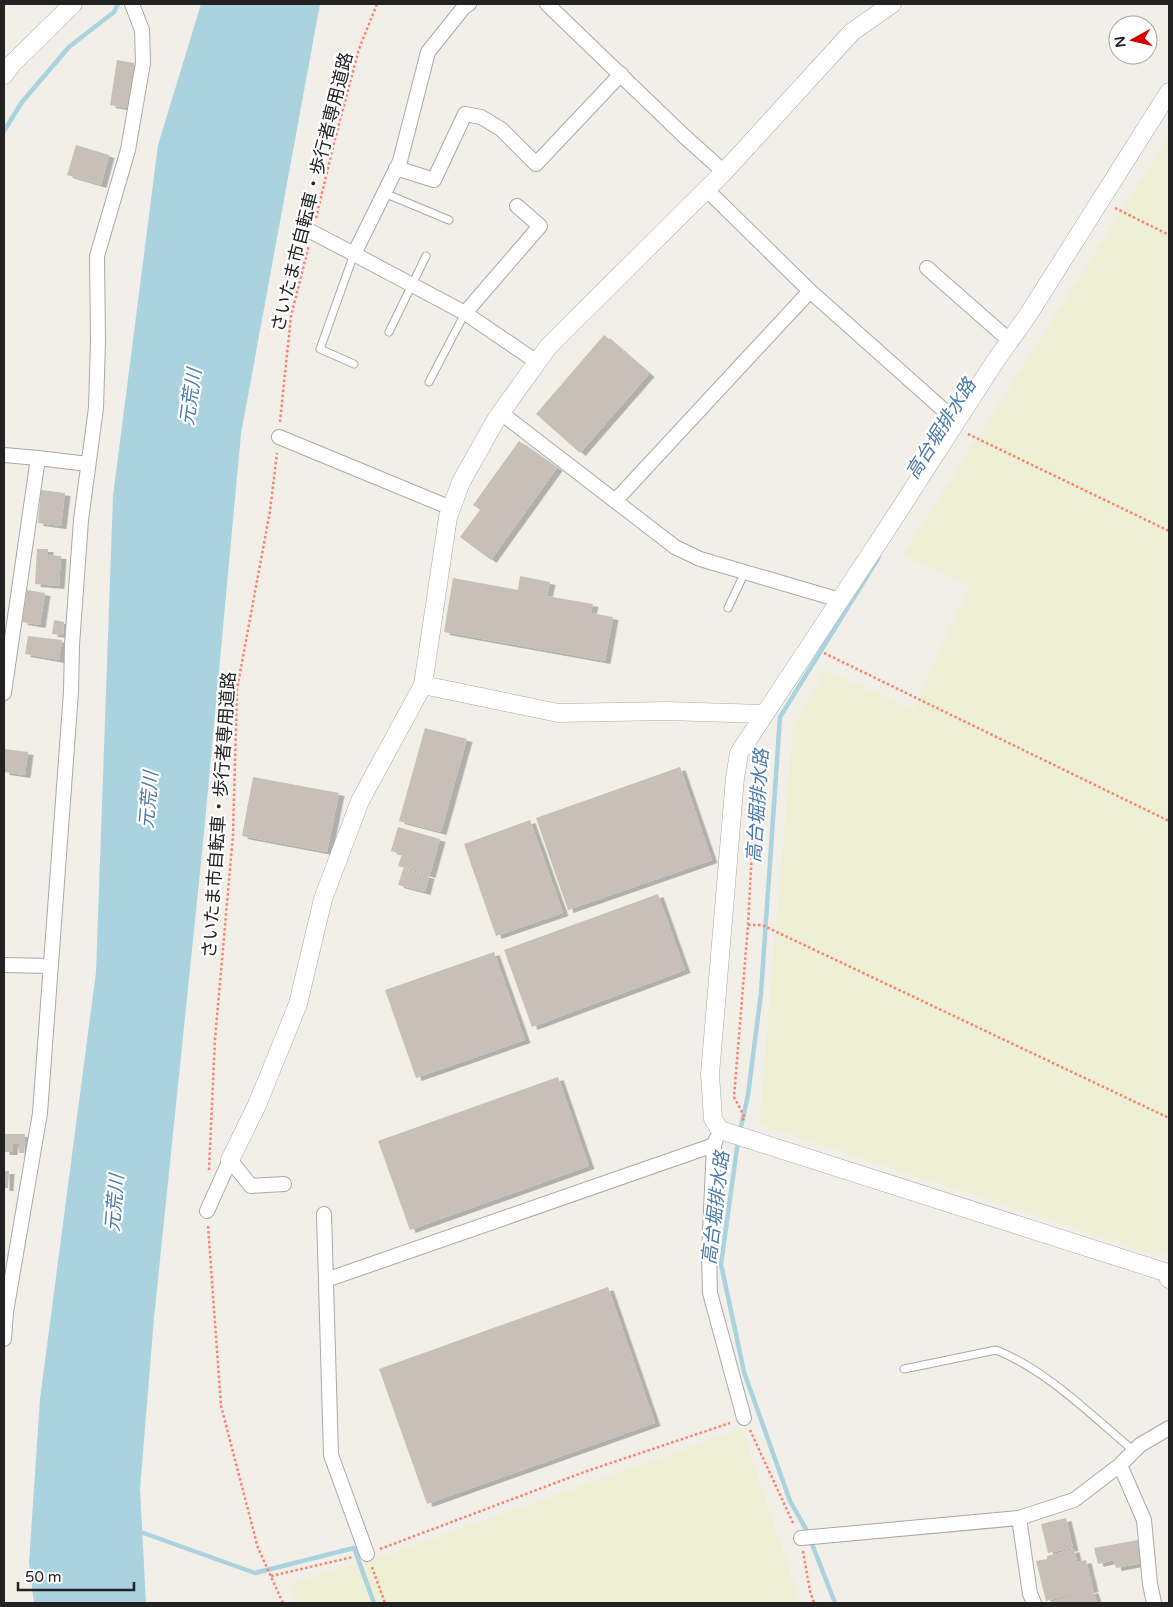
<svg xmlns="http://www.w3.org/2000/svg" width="1173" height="1607" viewBox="0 0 1173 1607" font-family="'Varela Round','Noto Sans JP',sans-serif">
	<defs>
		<filter id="shadow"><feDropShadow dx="5.5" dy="3" stdDeviation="0" flood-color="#0004"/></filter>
	</defs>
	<rect width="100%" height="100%" fill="#f2efe9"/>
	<path fill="#eef0d5" d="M 1169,136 L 1169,1254 L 1156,1256 L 759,1125 L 793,727 L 825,670 L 912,710 L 969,587 L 903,555 Z
		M 742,1429 L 801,1603 L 298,1603 L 289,1584 L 377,1558 Z"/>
	<path fill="#aad3df" d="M 201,4 L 320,4 L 241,434 L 203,843 L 154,1318 L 140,1489 L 146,1603 L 34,1603 L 29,1563 L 40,1399 L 96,972 L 113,496 L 158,145 Z"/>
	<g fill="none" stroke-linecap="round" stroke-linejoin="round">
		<path stroke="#aad3df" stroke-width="4.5" d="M 4,131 L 22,102 L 69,47 L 114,12 L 118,4
			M 740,1131 L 748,1095 L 761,993 L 780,717 L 879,557
			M 738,1141 L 721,1264 L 744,1372 L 790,1501 L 807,1531 L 835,1603
			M 138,1531 L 255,1573 L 354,1548 L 374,1603"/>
	</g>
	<path fill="#c7bfb8" filter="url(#shadow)" d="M 117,60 L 134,63 L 127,108 L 110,105 Z
		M 76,145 L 109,155 L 101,185 L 67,175 Z
		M 604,335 L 649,374 L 580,453 L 536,414 Z
		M 519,441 L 557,468 L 491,560 L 460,537 L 480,510 L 473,505 Z
		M 41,490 L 65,493 L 61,526 L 38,523 Z
		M 37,549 L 48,549 L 48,555 L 61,556 L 59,586 L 35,584 Z
		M 520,576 L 550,582 L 547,596 L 593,604 L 591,613 L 613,617 L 605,661 L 444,632 L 453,578 L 518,590 Z
		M 27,590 L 45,593 L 40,625 L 22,622 Z
		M 54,620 L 64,622 L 63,635 L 52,634 Z
		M 28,636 L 62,640 L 59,660 L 25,654 Z
		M 425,728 L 467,739 L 441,832 L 399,821 Z
		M 5,749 L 28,752 L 25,775 L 4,772 Z
		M 680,767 L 712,860 L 568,910 L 536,818 Z
		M 253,777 L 339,793 L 327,852 L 242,836 Z
		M 530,820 L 563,913 L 496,936 L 464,844 Z
		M 398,827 L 440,839 L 430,875 L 398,866 L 402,854 L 391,851 Z
		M 403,869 L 429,876 L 425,892 L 398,885 Z
		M 658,894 L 685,970 L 532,1027 L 504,950 Z
		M 494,952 L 525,1040 L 416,1078 L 385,990 Z
		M 558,1077 L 589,1166 L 410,1230 L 378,1141 Z
		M 4,1134 L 25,1134 L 24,1153 L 19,1153 L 19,1144 L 13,1144 L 12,1152 L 4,1152 Z
		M 4,1171 L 9,1171 L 8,1188 L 4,1188 Z
		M 608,1287 L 655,1423 L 427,1504 L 379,1369 Z
		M 1066,1518 L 1073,1548 L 1048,1553 L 1041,1524 Z
		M 1138,1540 L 1143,1563 L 1116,1568 L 1114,1560 L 1098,1564 L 1094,1548 Z
		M 1074,1549 L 1077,1562 L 1086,1560 L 1093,1589 L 1046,1601 L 1036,1561 L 1047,1559 L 1047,1556 Z
		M 1093,1590 L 1097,1603 L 1047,1603 Z"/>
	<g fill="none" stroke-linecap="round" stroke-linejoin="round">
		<g stroke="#a9a9a9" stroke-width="9">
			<path id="service" d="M 384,193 L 449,220
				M 354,254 L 320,349 L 354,364
				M 389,332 L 426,256
				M 429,382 L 465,313
				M 728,608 L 745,572
				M 904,1369 L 996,1350 C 1047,1370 1092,1416 1134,1451"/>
		</g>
		<g stroke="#a9a9a9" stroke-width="16">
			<path id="minor" d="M 469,4 L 464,7 L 428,52 L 400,161 L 354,254 L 465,313 L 537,362
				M 547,4 L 684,136 L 724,172
				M 396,168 L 434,180 L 465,114 L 481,117 L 501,129 L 536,164 L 621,74
				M 706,189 L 810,291 L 956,421
				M 312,232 L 354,254
				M 927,268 L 1009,340
				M 465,313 L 540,226 L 517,206
				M 501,413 L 675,547 L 700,559 L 840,600
				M 279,437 L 451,508
				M 4,455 L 38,458
				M 615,501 L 810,291
				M 4,693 L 38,458 L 88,464
				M 4,965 L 51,966
				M 716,1139 L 714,1145 L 709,1254 L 710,1293 L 744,1418
				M 207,1211 L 230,1160 L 251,1186 L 284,1184
				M 324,1214 L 331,1455 L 367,1554
				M 326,1280 L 714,1145
				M 4,1339 L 6,1312 L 40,1113 L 71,692 L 72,645 L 81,520 L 96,408 L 98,341 L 97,256 L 128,150 L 143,63 L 142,30 L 132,4
				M 1120,1465 L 1144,1520 L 1150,1584 L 1154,1603
				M 1019,1518 L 1030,1594 L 1034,1603
				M 801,1538 L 1019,1518 L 1074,1500 L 1120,1465 L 1140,1445 L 1169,1428"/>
		</g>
		<g stroke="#a9a9a9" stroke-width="19">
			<path id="tertiary" d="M 4,75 L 12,64 L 73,4
				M 1169,92 L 1028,315 L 994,363 L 887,529 L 739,753 L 735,778 L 710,1074 L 713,1119 L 720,1130 L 1165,1272 L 1169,1279
				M 423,685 L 558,713 L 667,711 L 763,714
				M 230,1160 L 257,1105 L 298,1004 L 323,899 L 360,801 L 423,685 L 448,517 L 461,482 L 497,418 L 548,347 L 724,172 L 852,32 L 892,4"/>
		</g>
		<path stroke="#fa8072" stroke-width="2.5" stroke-dasharray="2.5 2.5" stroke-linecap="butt" d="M 1115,208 L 1169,235
			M 316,218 L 335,139 L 359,49 L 377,4
			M 280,422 L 291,316 L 309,245
			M 968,434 L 1169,531
			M 824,653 L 1169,821
			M 748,925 L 762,925 L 1169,1118
			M 742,1120 L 745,1118 L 734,1097 L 748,925 L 757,757
			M 209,1170 L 215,1039 L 233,835 L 237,689 L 270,511 L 277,453
			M 208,1226 L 221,1406 L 258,1548 L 283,1603
			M 750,1430 L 794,1525
			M 380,1549 L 587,1471 L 730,1423
			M 803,1551 L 810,1591 L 814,1603
			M 372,1567 L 385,1603
			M 271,1576 L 353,1557"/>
		<use href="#service" stroke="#fff" stroke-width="7"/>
		<use href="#minor" stroke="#fff" stroke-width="14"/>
		<use href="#tertiary" stroke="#fff" stroke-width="18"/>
	</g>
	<g text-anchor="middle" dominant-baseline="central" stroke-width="4.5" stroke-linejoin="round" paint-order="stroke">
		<g font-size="18" fill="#222" stroke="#fff">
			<text transform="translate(312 192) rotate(-76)">さいたま市自転車・歩行者専用道路</text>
			<text transform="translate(219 815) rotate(-86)">さいたま市自転車・歩行者専用道路</text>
		</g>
		<g font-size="19" font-style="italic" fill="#4a7aab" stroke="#fff">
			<text transform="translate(191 397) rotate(-82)">元荒川</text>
			<text transform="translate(941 429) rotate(-58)">高台堀排水路</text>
			<text transform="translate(149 800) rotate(-85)">元荒川</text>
			<text transform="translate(758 806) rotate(-86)">高台堀排水路</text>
			<text transform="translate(115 1203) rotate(-85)">元荒川</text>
			<text transform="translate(716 1208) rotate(-83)">高台堀排水路</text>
		</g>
	</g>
	<rect width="1173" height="1607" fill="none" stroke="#222222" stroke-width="10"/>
	<g transform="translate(1133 40) rotate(262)"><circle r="24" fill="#ffffff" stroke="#a7a7a7"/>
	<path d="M0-4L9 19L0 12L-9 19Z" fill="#d40000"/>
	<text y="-8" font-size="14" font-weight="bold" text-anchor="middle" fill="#222222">N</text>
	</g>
	<path d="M18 1582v8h116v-8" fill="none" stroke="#222222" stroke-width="2.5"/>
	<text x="25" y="1582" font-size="15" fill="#222222" stroke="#ffffff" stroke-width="4" paint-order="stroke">50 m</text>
</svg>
